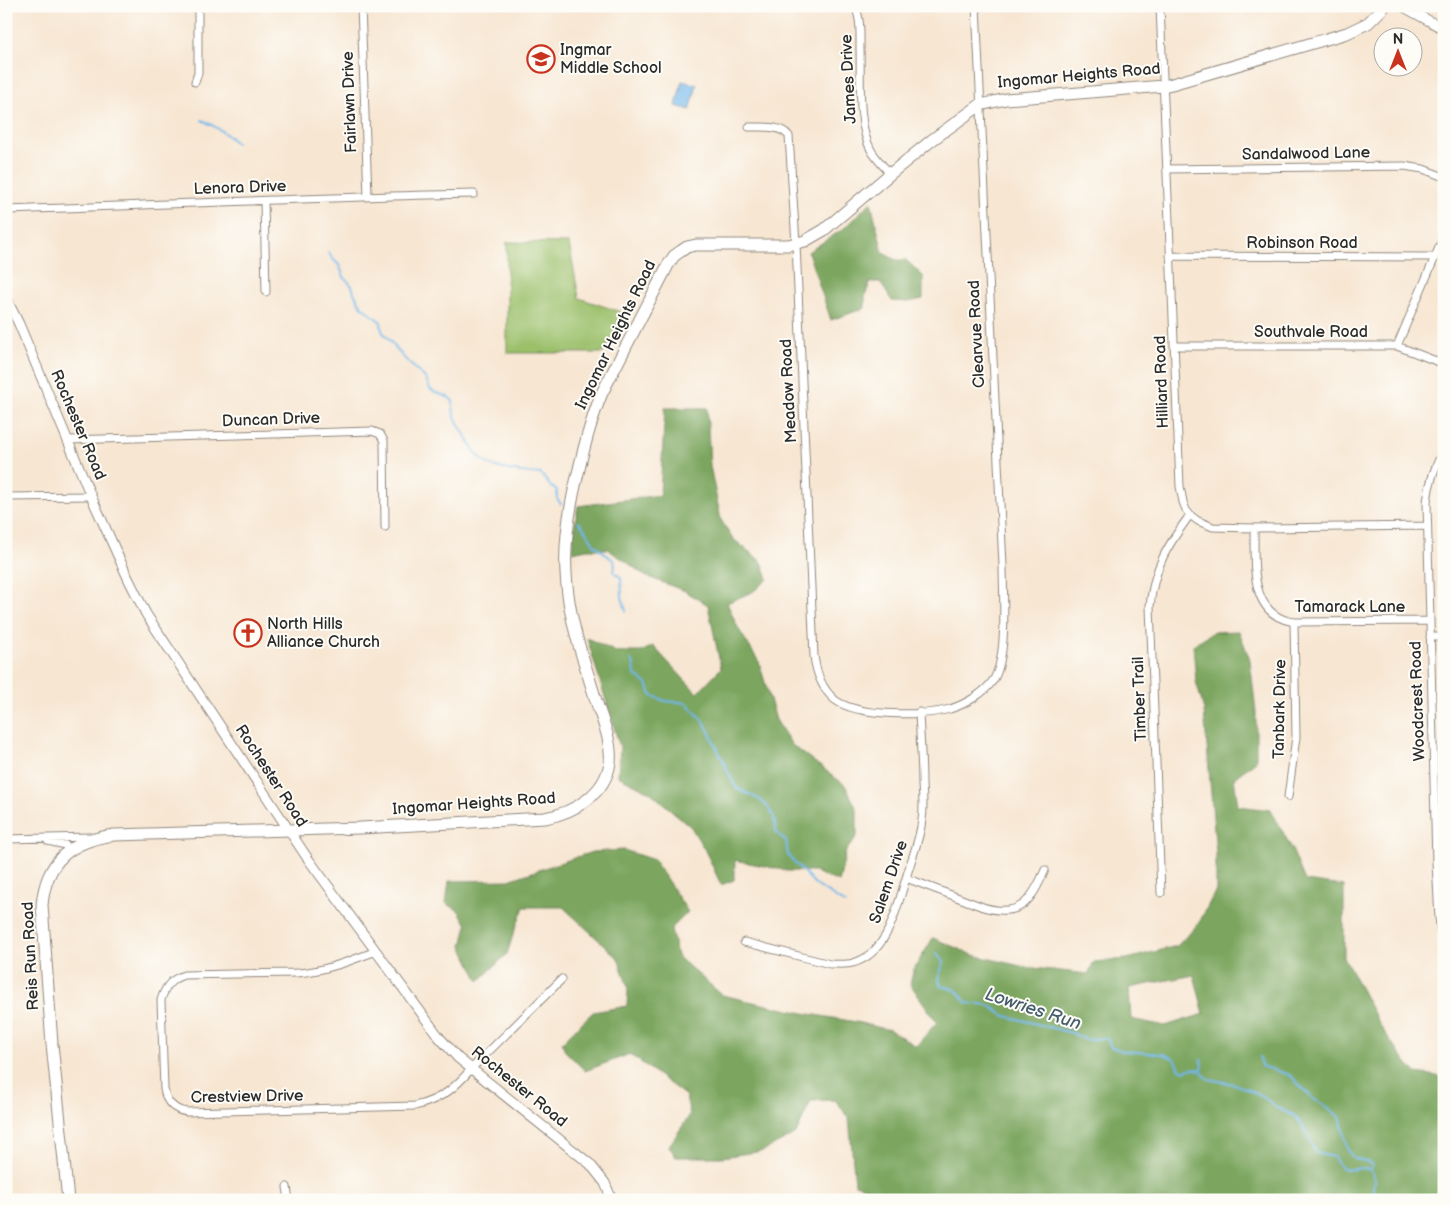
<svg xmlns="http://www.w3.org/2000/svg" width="1450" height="1206" viewBox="0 0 1450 1206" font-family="'Balsamiq Sans',sans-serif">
	<rect width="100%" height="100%" fill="#fdfcf7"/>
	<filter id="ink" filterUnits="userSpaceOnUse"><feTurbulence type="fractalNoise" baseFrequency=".02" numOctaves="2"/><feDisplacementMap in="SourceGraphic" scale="10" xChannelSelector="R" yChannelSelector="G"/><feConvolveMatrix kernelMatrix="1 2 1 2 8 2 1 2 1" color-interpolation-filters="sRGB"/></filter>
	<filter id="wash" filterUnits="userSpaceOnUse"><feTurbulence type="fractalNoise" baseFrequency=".0096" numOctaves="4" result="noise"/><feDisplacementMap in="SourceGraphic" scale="20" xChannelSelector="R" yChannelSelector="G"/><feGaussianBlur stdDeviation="1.12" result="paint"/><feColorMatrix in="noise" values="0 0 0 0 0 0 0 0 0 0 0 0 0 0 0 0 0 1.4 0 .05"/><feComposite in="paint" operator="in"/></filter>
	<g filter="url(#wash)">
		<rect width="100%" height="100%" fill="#f7e6d2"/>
		<path fill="#9bc06a" stroke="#63764a" d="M 507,242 L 569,243 L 579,298 L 624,313 L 603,353 L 507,353 Z"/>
		<path fill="#7ca65e" stroke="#546844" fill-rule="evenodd" d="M 871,202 L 883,253 L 896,260 L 906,260 L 923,276 L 923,299 L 908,302 L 892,301 L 880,282 L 870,282 L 865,296 L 865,308 L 831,320 L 808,252 L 843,229 Z
			M 665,408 L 707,408 L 710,466 L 721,520 L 732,538 L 762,562 L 768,579 L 754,591 L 727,603 L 738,628 L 759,662 L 776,720 L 792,745 L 845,785 L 857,809 L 857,836 L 846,851 L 839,882 L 812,871 L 788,871 L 735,860 L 734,880 L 721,885 L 706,852 L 691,827 L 650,792 L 618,776 L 620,747 L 587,638 L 616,652 L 641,652 L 653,646 L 697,693 L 721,668 L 708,605 L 685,591 L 645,576 L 627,562 L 607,549 L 587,549 L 572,552 L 574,529 L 578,506 L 660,495 Z
			M 1239,631 L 1250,660 L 1256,712 L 1256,761 L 1234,778 L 1238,806 L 1271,810 L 1291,847 L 1305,881 L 1344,886 L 1344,957 L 1381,1027 L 1401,1056 L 1416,1073 L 1444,1077 L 1444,1200 L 902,1200 L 855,1184 L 849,1118 L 835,1100 L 811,1101 L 796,1134 L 763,1151 L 722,1157 L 676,1157 L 669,1146 L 690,1115 L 686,1096 L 630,1054 L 585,1071 L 565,1051 L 562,1042 L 593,1012 L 627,1006 L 628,987 L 618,958 L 563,907 L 524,907 L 513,935 L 507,954 L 479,981 L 462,946 L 467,925 L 459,911 L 446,903 L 449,881 L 509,880 L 592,852 L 624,850 L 654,860 L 688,912 L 671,929 L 677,956 L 722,995 L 798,1012 L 856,1022 L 890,1030 L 916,1046 L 937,1022 L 910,984 L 914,969 L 933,938 L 973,955 L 1025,967 L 1088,974 L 1094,962 L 1127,959 L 1177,946 L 1199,923 L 1216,890 L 1216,853 L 1204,710 L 1196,681 L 1193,645 L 1213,632 ZM 1194,975 L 1204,1014 L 1165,1026 L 1131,1019 L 1129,988 Z"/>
		<path fill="#73b8ea" stroke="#4f728a" d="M 682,81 L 697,85 L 690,110 L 676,106 Z"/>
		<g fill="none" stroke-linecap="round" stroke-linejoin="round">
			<path stroke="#73b8ea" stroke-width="2" d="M 202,120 C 215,126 226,133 236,143
				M 328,252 L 332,258 L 339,265 L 344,277 L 352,286 L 354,293 L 362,307 L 381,322 L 382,331 L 403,357 L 426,379 L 430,389 L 434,392 L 448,397 L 453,401 C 453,416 455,418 462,430 C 469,441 474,454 485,462 C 497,470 526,473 541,474 L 551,487 L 557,490 L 557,499 L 561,504
				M 579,522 L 589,536 L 594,544 L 614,561 L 615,565 L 614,572 L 621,578 L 622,597 L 626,611
				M 631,660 L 634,664 L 635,675 L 647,684 L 651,695 L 665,701 L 687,703 L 705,723 L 735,786 C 740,792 746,792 753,796 C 768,803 776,816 776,832 L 786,841 L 788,855 L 797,865 L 816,885 L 845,904
				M 936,953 L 944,962 C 941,970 937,978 941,986 C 948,988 954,987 959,993 C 962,996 963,1000 966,1002 C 973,1006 982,1002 990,1006 C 996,1009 1000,1014 1006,1016 L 1072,1033 L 1086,1040 L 1104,1038 L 1107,1039 L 1111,1047 L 1123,1051 L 1163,1054 L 1173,1058 L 1176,1061 L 1180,1069 L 1185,1071 C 1190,1069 1194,1067 1198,1070 L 1201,1069
				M 1260,1057 L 1261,1066 L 1290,1075 L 1312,1098 L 1319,1102 L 1340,1117 C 1343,1126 1345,1153 1354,1158 C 1360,1161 1366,1159 1372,1165 L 1371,1170
				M 1201,1059 L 1203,1066 L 1201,1069
				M 1201,1069 L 1204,1075 L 1209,1079 L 1234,1084 L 1247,1089 L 1265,1098 L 1277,1108 L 1295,1116 L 1302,1125 L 1316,1153 L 1334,1157 C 1345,1181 1361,1161 1371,1171 C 1381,1182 1362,1187 1385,1200"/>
		</g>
	</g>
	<g filter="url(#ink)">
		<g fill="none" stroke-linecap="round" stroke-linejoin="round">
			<g stroke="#91887e" stroke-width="9">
				<path id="minor" d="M 361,6 L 368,196
					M 855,6 C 861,19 860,34 860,48 C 861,76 857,125 871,150 C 876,159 884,166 890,174
					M 1160,6 L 1180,486 L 1183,502 L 1186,510 L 1190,515 L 1198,521 L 1213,527 L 1254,528 L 1427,526
					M 195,82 L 198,73 L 198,6
					M 749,127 C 763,127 780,125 789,136 L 796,244 L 814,656 C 816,672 822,689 835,700 C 858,717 924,716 950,709 C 966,704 985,693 994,679 C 1008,654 1003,596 1003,566 L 976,6
					M 1167,169 L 1404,166 L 1423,169 L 1444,177
					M 264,201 L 266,292
					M 6,210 C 162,205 318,197 474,194
					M 1170,256 L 1434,257
					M 1175,346 L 1397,346 L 1444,364
					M 1397,346 L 1444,236
					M 68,440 L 372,431 L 380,434 L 384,441 L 385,527
					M 1444,449 C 1435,467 1429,482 1427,502 L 1436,862 L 1439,918 L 1444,954
					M 6,497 L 91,496
					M 1254,528 C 1255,563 1248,615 1294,622 L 1430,621
					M 1430,637 L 1444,637
					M 1288,797 L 1296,737 L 1294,622
					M 6,839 L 90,837
					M 48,841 L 65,845 L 71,849
					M 906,878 L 983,907 C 1020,918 1031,902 1045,870
					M 1161,893 L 1150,606 C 1154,567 1167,546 1190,515
					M 744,942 L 830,964 C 838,964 846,965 853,963 C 889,953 897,906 907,875 C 912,857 920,839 922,820 C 924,808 923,797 922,785 C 922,761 920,737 919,712
					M 376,951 C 350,961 325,971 297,973 L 184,975 C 171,979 165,987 161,1000 L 164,1089 C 166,1102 173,1110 187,1112 L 415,1106 C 442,1099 454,1089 472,1068 L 562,979
					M 287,1187 L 289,1200"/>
			</g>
			<g stroke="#91887e" stroke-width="11">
				<path id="tertiary" d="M 1402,6 L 1444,29
					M 6,298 L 19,324 L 91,496 L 128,578 L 146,614 L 306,856 L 439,1037 L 458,1058 L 590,1164 L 605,1183 L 612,1200"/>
			</g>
			<g stroke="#91887e" stroke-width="13">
				<path id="primary" d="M 68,1200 L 52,1044 L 42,905 C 46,860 71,841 114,835 L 360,828 L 545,818 C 573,813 606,794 610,762 C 612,744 604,724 598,707 C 592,688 586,668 580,649 C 560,582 562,536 579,469 C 585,443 592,417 602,393 L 668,265 L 674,256 L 681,251 L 687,247 L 696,245 L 788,245 L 805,241 L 824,230 L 890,174 L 932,140 L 980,105 L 1006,99 L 1163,86 L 1172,84 L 1347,33 L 1368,23 L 1385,6"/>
			</g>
			<use href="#minor" stroke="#fff" stroke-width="7"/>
			<use href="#tertiary" stroke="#fff" stroke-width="9"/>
			<use href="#primary" stroke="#fff" stroke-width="11"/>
		</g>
	</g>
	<defs>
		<g id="school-ring" transform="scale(1.4375)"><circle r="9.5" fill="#fdfcf7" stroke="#c8321e" stroke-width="1.5"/><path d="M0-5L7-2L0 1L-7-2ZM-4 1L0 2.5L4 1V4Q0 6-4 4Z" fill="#c8321e"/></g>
		<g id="church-ring" transform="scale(1.4375)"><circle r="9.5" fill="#fdfcf7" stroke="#c8321e" stroke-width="1.5"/><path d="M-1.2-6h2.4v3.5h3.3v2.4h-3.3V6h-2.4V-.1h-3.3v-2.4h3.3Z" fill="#c8321e"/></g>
	</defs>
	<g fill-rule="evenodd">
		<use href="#school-ring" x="541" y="59"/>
		<use href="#church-ring" x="248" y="633"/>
	</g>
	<g text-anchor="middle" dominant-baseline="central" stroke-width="4" stroke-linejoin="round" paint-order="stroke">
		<g font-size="16" fill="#2b2b2b" stroke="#fdfcf7" text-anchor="start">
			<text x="560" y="50">Ingmar<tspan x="560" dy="18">Middle School</tspan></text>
			<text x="267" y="624">North Hills<tspan x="267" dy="18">Alliance Church</tspan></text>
		</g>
		<g font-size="16" fill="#2b2b2b" stroke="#fdfcf7">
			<text transform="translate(1079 76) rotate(-5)">Ingomar Heights Road</text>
			<text transform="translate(849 79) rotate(-93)">James Drive</text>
			<text transform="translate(350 102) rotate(-92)">Fairlawn Drive</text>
			<text transform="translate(1306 154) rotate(-1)">Sandalwood Lane</text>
			<text transform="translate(240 188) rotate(-2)">Lenora Drive</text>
			<text x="1302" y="243">Robinson Road</text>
			<text x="1311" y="332">Southvale Road</text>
			<text transform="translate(977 334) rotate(-93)">Clearvue Road</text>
			<text transform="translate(616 335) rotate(-64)">Ingomar Heights Road</text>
			<text transform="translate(1162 382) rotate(-92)">Hilliard Road</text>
			<text transform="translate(789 391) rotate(-93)">Meadow Road</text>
			<text transform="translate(271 420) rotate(-2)">Duncan Drive</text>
			<text transform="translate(78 425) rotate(67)">Rochester Road</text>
			<text x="1350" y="607">Tamarack Lane</text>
			<text transform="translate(1140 699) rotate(-92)">Timber Trail</text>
			<text transform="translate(1418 701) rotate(-92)">Woodcrest Road</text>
			<text transform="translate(1280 709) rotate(-89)">Tanbark Drive</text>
			<text transform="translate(271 776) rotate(57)">Rochester Road</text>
			<text transform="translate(474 804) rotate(-4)">Ingomar Heights Road</text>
			<text transform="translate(889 882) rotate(-71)">Salem Drive</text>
			<text transform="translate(31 956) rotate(-93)">Reis Run Road</text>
			<text transform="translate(519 1087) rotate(39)">Rochester Road</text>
			<text transform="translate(247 1097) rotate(-1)">Crestview Drive</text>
		</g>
		<g font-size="18" font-style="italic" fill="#445c6e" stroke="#fdfcf7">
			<text transform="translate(1033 1009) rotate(18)">Lowries Run</text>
		</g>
	</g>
	<rect width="1450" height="1206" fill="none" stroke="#fdfcf7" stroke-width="25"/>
	<g transform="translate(1398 52)"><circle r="24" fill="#fdfcf7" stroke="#a9a8a5"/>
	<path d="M0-4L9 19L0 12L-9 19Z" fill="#c8321e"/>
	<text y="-8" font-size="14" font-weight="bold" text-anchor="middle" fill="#2b2b2b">N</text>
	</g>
</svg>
